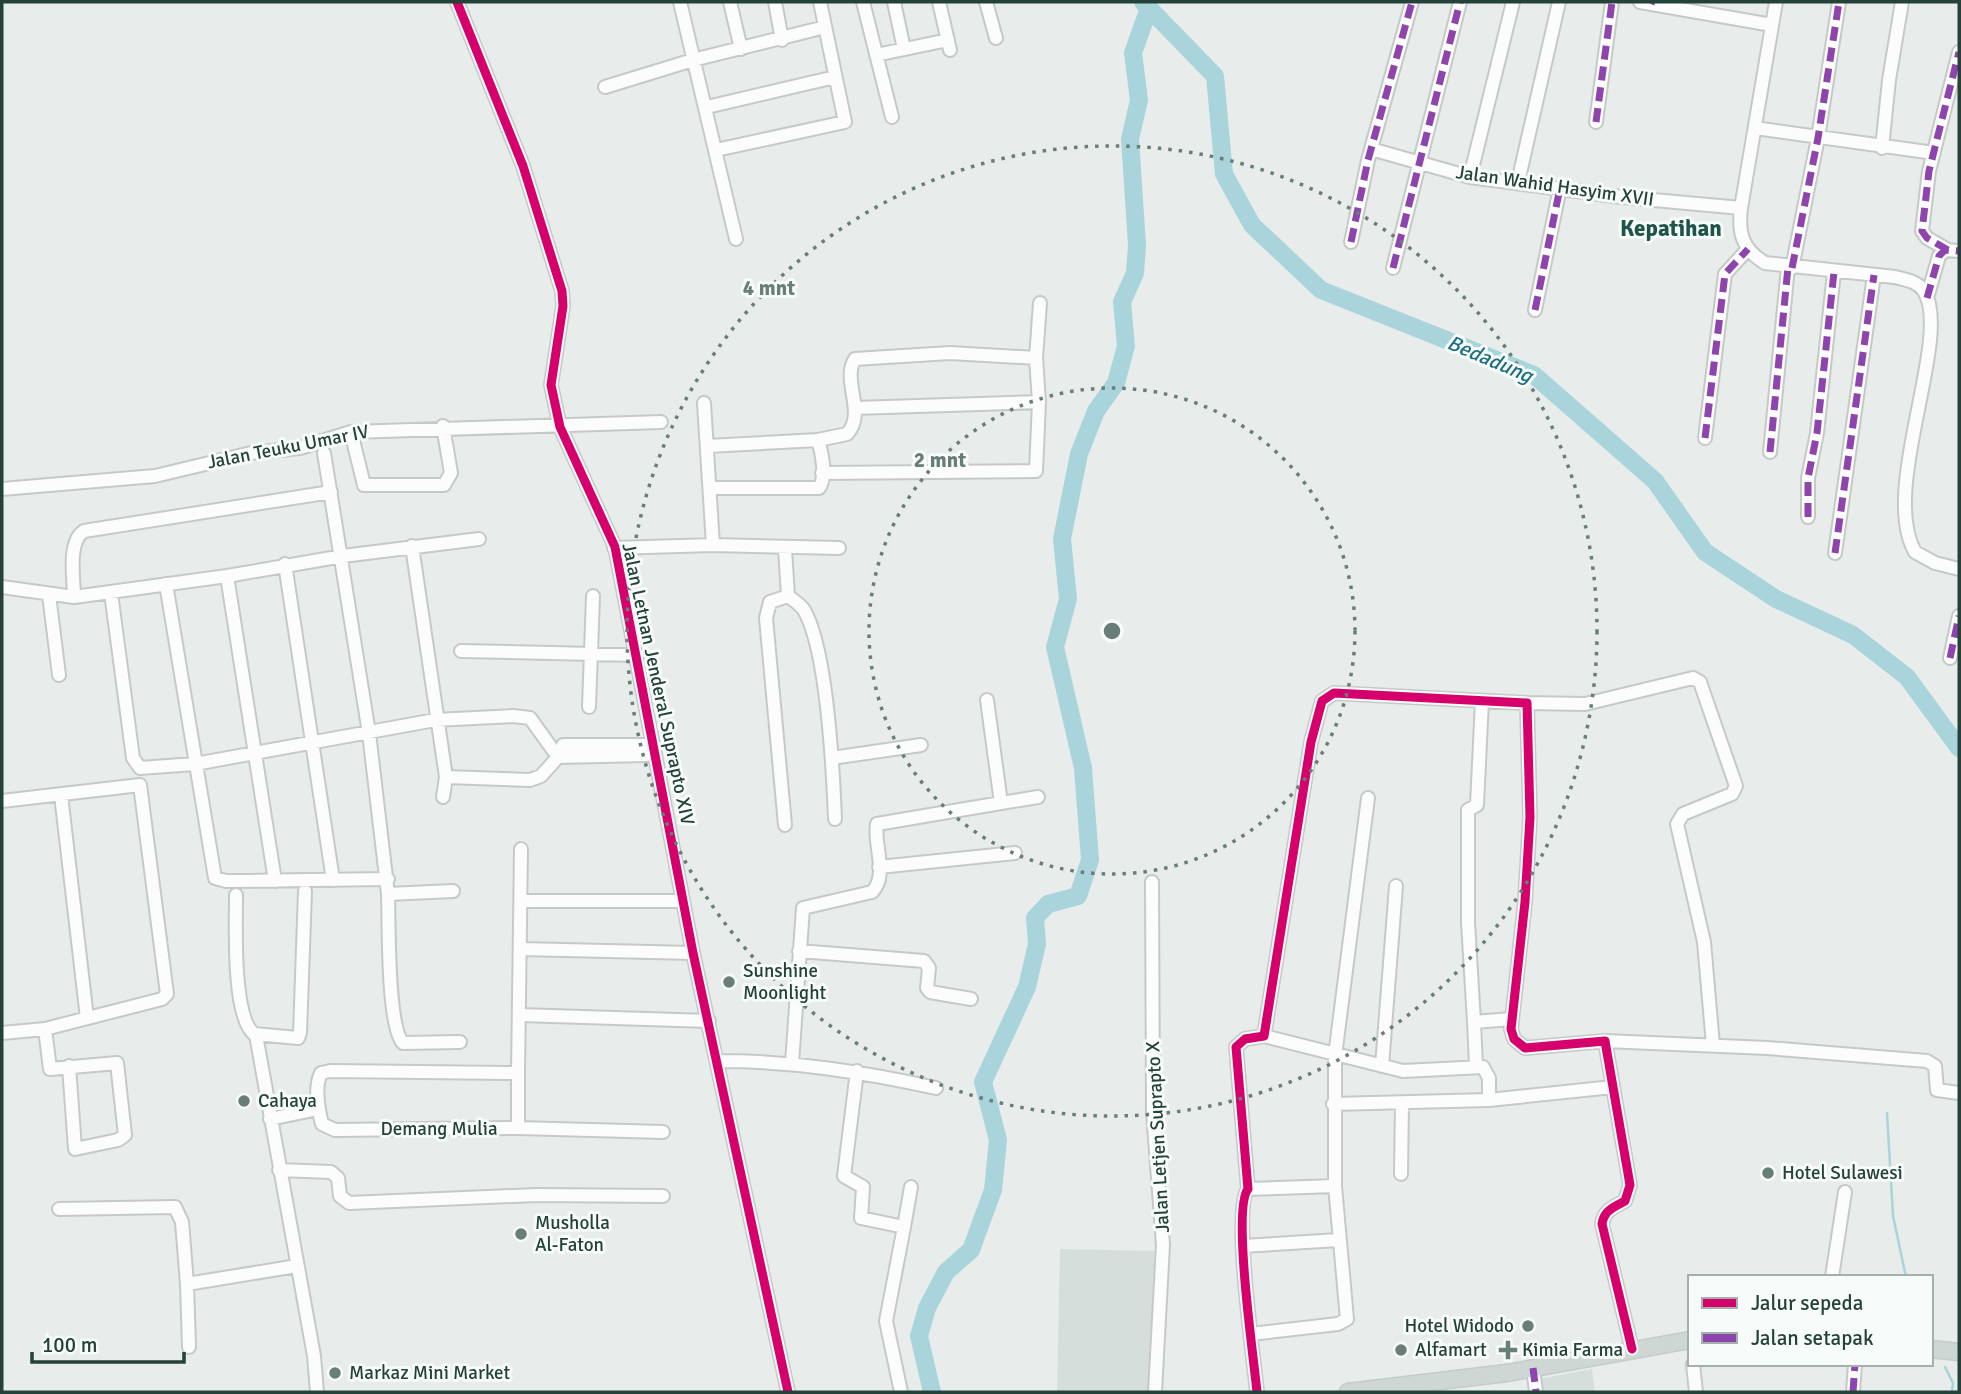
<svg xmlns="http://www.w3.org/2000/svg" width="1961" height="1394" viewBox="0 0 1961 1394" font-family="Signika,sans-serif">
	<rect width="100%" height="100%" fill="#e8edeb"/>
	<path fill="#d6dedb" d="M 1060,1249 L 1158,1251 L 1149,1392 L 1057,1392 Z
		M 1592,1369 L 1595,1392 L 1540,1392 L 1538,1379 Z"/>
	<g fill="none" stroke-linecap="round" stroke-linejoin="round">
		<path stroke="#a9d4db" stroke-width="2.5" d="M 1887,1113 L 1893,1216 L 1906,1277
			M 1945,1367 L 1953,1383 L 1952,1392"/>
		<path stroke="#a9d4db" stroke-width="18" d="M 1143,2 L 1215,76 L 1224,174 L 1252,225 L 1321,290 L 1534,375 L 1655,481 L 1705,552 L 1776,599 L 1853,635 L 1907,677 L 1959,748
			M 932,1392 L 919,1336 L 927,1308 L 946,1272 L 971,1250 L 993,1190 L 998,1140 L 983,1082 L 1027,987 L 1037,944 L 1035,918 L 1048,904 L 1078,896 L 1090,860 L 1083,768 L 1055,647 L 1068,599 L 1062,539 L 1079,454 L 1096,411 L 1116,383 L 1126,346 L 1122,302 L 1135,273 L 1137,245 L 1130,139 L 1139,100 L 1133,53 L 1149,8"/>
		<g stroke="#c5cac8" stroke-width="16">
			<path id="minor" d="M 457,2 L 523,166 L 562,291 L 563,306 L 551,385 L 560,427 L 615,547 L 693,953 L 788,1392
				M 680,2 L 736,239
				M 730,2 L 741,49
				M 775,2 L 782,40
				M 863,2 L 892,117
				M 894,2 L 904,49
				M 939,2 L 950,50
				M 986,2 L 996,38
				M 1640,2 L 1772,25
				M 1776,2 L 1741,208 C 1738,233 1742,249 1765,263 L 1895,277 C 1906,280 1917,281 1924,291 C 1953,337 1879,489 1915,552 L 1935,563 L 1959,569
				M 876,55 L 948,40
				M 605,87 L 693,60 L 825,27
				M 707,107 L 835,77
				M 1596,122 L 1612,2
				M 1755,128 L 1934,153
				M 1882,148 L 1889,80 L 1902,2
				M 1371,149 L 1470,177 L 1621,197 L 1741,208
				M 716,150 L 845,122 L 820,2
				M 1470,177 L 1513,2
				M 1518,182 L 1559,2
				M 1351,242 L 1368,160 L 1412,2
				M 1948,250 L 1927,238 L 1922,231 L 1929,171 L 1959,52
				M 1393,268 L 1460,2
				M 1792,268 L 1818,138 L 1839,2
				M 1927,298 L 1939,256 L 1945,250 L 1959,251
				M 1535,310 L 1560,188
				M 704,403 L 713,545
				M 855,408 L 1039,402
				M 351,432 L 364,485 L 444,485 L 451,473 L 443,426
				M 1705,438 L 1725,274 L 1748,249
				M 818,440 L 847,434 C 867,413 841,380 855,359 L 950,353 L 1036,358
				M 708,446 L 818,440 C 822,453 827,477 819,488 L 711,488
				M 1770,452 L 1788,267
				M 324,453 L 369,733 L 388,894
				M 822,473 L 1036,471 L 1039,402 L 1036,358 L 1040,303
				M 2,489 L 155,476 L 251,453 L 300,448 L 351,432 L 661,422
				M 1808,517 L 1808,478 L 1817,433 L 1834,272
				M 412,546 L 446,777 L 443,797
				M 614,548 L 713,545 L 839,548
				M 785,549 L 788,596 C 793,600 800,604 804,610 C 827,650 833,770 835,819
				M 1835,553 L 1874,275
				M 285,564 L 333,880
				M 227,576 L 275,881
				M 166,584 L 215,878 L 226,881 L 388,879
				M 2,587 L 74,597 L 227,576 L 343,556 L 479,539
				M 111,593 L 133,758 L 140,768 L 195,764 L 435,720 L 513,716 L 530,718 L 558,757 L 647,755
				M 49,595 L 59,675
				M 74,597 C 74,579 67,542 84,531 L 331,492
				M 461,651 L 637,655
				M 1950,658 L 1959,616
				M 1482,701 L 1477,805 L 1468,810 L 1468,922 L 1474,1022 L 1511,1019
				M 1527,703 L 1585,704 L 1693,678 L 1700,682 L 1736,786 L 1732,794 L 1683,814 L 1677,824 L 1704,942 L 1713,1045
				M 589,707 L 593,596
				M 563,745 L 654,745
				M 832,758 L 921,745
				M 446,777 L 530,780 L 541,776 L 558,757
				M 61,795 L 87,1018
				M 2,801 L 140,785 L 167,994 L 162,999 L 45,1029 L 2,1033
				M 1001,803 L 1038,797
				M 785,825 L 766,618 L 770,602 L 788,596
				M 879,867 L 1015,853
				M 1152,882 L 1153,1112 L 1163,1245 L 1155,1392
				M 453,891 L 388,894 C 389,922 387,1026 403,1043 L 460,1042
				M 236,895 C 236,924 232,1016 254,1034 L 298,1038 L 300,1033 L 305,891
				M 522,901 L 682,901
				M 520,949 L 693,953
				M 799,951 L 924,961 L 929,968 L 927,988 L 930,992 L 971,999
				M 520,1015 L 709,1021
				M 1474,1022 L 1476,1066
				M 45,1029 L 50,1069 L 117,1063 L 125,1135 L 118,1140 L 75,1149 L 69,1066
				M 256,1035 L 314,1356 L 317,1392
				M 1264,1036 L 1403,1071 L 1483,1067 L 1489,1078 L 1489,1100
				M 1605,1041 L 1767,1048 L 1927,1061 L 1935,1066 L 1937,1090 L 1959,1093
				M 719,1061 C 793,1061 863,1072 936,1088
				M 792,1063 L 803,908 L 872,892 C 889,875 873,844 877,824 L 1001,803 L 987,700
				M 1382,1066 L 1396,886
				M 330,1071 L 518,1073 L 518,1128 L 335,1130 L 322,1124 C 318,1108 314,1088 321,1073 Z
				M 857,1071 L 844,1176 L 863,1187 L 861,1218 L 904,1227 L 886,1321 L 901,1392
				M 518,1073 L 521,849
				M 1333,1104 L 1489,1100 L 1613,1087
				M 270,1119 L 318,1109
				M 518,1128 L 663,1132
				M 279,1170 L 331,1172 L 338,1178 L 340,1196 L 349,1203 L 536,1195 L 663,1196
				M 1401,1174 L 1402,1104
				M 1248,1189 L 1335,1186
				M 59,1209 L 175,1207 L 182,1222 L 187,1284 L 297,1266
				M 904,1227 L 911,1187
				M 1243,1246 L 1338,1240
				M 1832,1277 L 1845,1192
				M 187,1284 L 189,1347
				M 1251,1334 L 1338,1324 L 1347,1319 L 1335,1186 L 1335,1056 L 1368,798
				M 1693,1364 L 1696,1392
				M 1533,1368 L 1536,1392
				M 1257,1392 C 1254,1360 1232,1209 1248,1189 L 1236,1047 L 1245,1039 L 1264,1036 L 1311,742 L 1322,701 L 1334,693 L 1527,703 L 1530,817 L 1525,902 L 1511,1029 L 1514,1039 L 1525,1048 L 1605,1041 L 1630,1185 L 1625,1201 C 1614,1207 1604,1210 1602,1224 L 1632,1349
				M 1853,1392 L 1855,1364"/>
		</g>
		<g stroke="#c3ccc9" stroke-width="19">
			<path id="major" d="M 1931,1349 L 1959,1352
				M 1348,1392 L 1507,1373 L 1690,1340"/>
		</g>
		<use href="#minor" stroke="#fcfcfc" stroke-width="12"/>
		<use href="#major" stroke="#cfd7d5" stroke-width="16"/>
		<path stroke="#8e44ad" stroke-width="7" stroke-dasharray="14 7" stroke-linecap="butt" d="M 1651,4 L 1652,2
			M 1596,122 L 1612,2
			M 1351,242 L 1368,160 L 1412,2
			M 1948,250 L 1927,238 L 1922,231 L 1929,171 L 1959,52
			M 1393,268 L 1460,2
			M 1792,268 L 1818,138 L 1839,2
			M 1927,298 L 1939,256 L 1945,250 L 1959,251
			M 1535,310 L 1560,188
			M 1705,438 L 1725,274 L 1748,249
			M 1770,452 L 1788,267
			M 1808,517 L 1808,478 L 1817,433 L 1834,272
			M 1835,553 L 1874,275
			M 1950,658 L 1959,616
			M 1533,1368 L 1536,1392
			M 1853,1392 L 1855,1364"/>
		<g stroke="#f7fbf9" stroke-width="13">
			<path id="cycleway" d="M 457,2 L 523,166 L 562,291 L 563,306 L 551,385 L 560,427 L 615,547 L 693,953 L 788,1392
				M 1257,1392 C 1254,1360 1232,1209 1248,1189 L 1236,1047 L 1245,1039 L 1264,1036 L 1311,742 L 1322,701 L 1334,693 L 1527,703 L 1530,817 L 1525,902 L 1511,1029 L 1514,1039 L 1525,1048 L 1605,1041 L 1630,1185 L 1625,1201 C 1614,1207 1604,1210 1602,1224 L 1632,1349"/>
		</g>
		<use href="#cycleway" stroke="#d6006c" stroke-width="9"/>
	</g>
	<g fill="none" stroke="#697e78" stroke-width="3.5" stroke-dasharray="3.5 7">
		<circle cx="1112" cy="631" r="243"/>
		<circle cx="1112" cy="631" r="485"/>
	</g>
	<g fill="#697e78" stroke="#f7fbf9" stroke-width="2.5">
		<circle cx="729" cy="982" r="7"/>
		<circle cx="244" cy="1101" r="7"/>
		<circle cx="1768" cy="1173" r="7"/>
		<circle cx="521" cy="1234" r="7"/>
		<circle cx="1528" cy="1326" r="7"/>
		<circle cx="1401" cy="1350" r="7"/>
		<path d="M1504.5 1339.5h7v7h7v7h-7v7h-7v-7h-7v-7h7z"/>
		<circle cx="335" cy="1373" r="7"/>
	</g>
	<g text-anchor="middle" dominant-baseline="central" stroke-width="6" stroke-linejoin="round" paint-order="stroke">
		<g font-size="19" fill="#24423a" stroke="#f7fbf9">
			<text transform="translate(1555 186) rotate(8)">Jalan Wahid Hasyim XVII</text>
			<text transform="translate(288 447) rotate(-11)">Jalan Teuku Umar IV</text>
			<text transform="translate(658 684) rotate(78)">Jalan Letnan Jenderal Suprapto XIV</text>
			<text x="439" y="1129">Demang Mulia</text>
			<text transform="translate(1158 1137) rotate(-93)">Jalan Letjen Suprapto X</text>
		</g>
		<g font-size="19" fill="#24423a" stroke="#f7fbf9" text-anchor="start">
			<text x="743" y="971">Sunshine<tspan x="743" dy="22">Moonlight</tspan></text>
			<text x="258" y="1101">Cahaya</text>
			<text x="1782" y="1173">Hotel Sulawesi</text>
			<text x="535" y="1223">Musholla<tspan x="535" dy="22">Al-Faton</tspan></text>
			<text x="1514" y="1326" text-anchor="end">Hotel Widodo</text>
			<text x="1415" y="1350">Alfamart</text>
			<text x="1522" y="1350">Kimia Farma</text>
			<text x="349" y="1373">Markaz Mini Market</text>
		</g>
		<g font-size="21" font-style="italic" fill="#1c6f80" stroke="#f7fbf9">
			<text transform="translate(1490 359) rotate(23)">Bedadung</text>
		</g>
		<g font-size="23" font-weight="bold" fill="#1f5548" stroke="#f7fbf9">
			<text x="1671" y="228">Kepatihan</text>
		</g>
	</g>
	<circle cx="1112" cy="631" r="10" fill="#697e78" stroke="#f7fbf9" stroke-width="3.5"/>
	<g font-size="21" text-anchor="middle" font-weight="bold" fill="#697e78" stroke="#f7fbf9" stroke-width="6" stroke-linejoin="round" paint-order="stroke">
		<text x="769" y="295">4 mnt</text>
		<text x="940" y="467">2 mnt</text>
	</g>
	<rect width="1961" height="1394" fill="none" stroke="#24423a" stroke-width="7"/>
	<rect x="1688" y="1275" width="245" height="91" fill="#f7fbf9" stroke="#a3b1ad" stroke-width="2"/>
	<rect x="1702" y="1298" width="35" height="10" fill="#d6006c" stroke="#a3b1ad" stroke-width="2"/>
	<text x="1751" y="1310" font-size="21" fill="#24423a">Jalur sepeda</text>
	<rect x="1702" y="1333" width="35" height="10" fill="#8e44ad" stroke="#a3b1ad" stroke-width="2"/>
	<text x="1751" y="1345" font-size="21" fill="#24423a">Jalan setapak</text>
	<path d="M32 1352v10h152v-10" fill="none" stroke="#24423a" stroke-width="3.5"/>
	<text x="42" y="1352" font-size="21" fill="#24423a" stroke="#f7fbf9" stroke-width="5" paint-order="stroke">100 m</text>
</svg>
